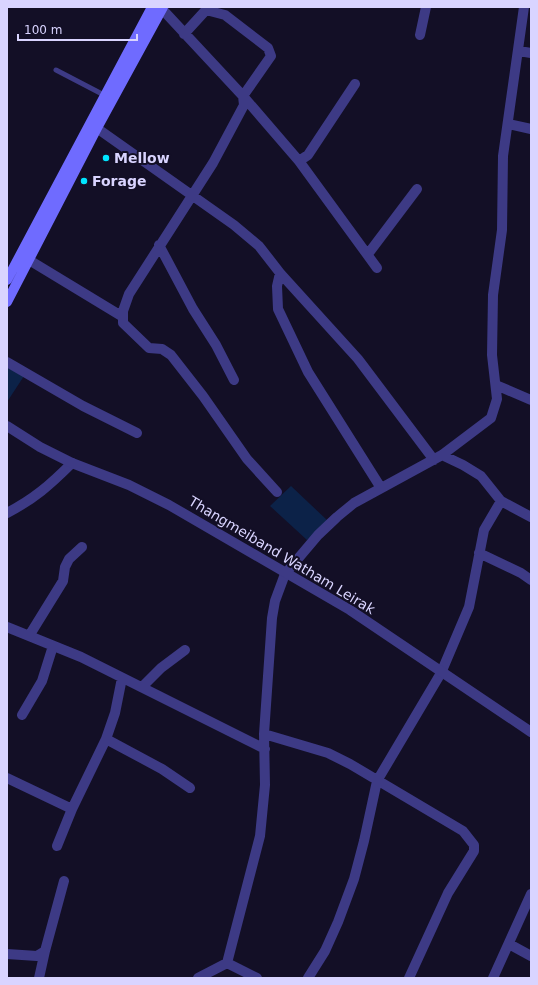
<svg xmlns="http://www.w3.org/2000/svg" width="538" height="985" viewBox="0 0 538 985" font-family="'DejaVu Sans',sans-serif">
	<rect width="100%" height="100%" fill="#130f26"/>
	<path fill="#0c2248" d="M 7,367 L 24,376 L 7,402 Z
		M 291,486 L 328,521 L 307,540 L 270,506 Z"/>
	<g fill="none" stroke-linecap="round" stroke-linejoin="round">
		<path stroke="#3d3a85" stroke-width="5" d="M 56,70 L 104,95"/>
		<path stroke="#3d3a85" stroke-width="10" d="M 162,9 L 243,96 L 299,161 L 377,268
			M 184,34 L 206,10 L 225,15 L 268,48 L 271,56 L 243,96 L 244,105 L 213,163 L 129,294 L 123,311 L 123,323 L 149,348 L 162,349 L 171,355 L 203,396 L 247,459 L 277,492
			M 420,35 L 426,7
			M 519,51 L 531,53
			M 91,124 L 234,225 L 259,246 L 280,273 L 358,359 L 434,460
			M 508,124 L 531,129
			M 299,161 L 308,155 L 355,84
			M 159,245 L 193,309 L 216,345 L 234,380
			M 368,254 L 417,189
			M 29,260 L 123,317
			M 280,273 L 277,286 L 278,309 L 308,372 L 381,488
			M 7,362 L 83,406 L 137,433
			M 496,385 L 531,400
			M 442,455 L 463,465 L 481,476 L 501,501 L 531,517
			M 7,513 C 34,499 50,485 72,463
			M 479,553 L 521,573 L 531,580
			M 7,627 L 81,657 L 265,749
			M 29,636 L 63,581 L 65,567 L 69,559 L 82,547
			M 142,687 L 161,668 L 185,650
			M 22,715 L 42,681 L 53,646
			M 264,734 L 328,753 L 350,764 L 463,831 L 474,845 L 474,851 L 448,893 L 409,978
			M 106,739 L 162,769 L 190,788
			M 7,778 L 72,809
			M 57,846 L 72,809 L 106,739 L 115,713 L 122,678
			M 509,944 L 531,956
			M 7,954 L 37,956 L 45,951 L 64,881
			M 227,963 L 257,978
			M 39,978 L 45,951
			M 198,978 L 227,963 L 260,836 L 265,785 L 264,734 L 272,618 L 275,601 L 285,574 L 318,535 L 337,517 L 354,503 L 442,455 L 491,418 L 497,399 L 492,355 L 493,295 L 502,230 L 503,156 L 524,7
			M 308,978 L 325,951 L 338,922 L 354,879 L 364,841 L 377,781 L 441,673 L 469,607 L 484,530 L 501,501
			M 493,978 L 531,894"/>
		<path stroke="#3d3a85" stroke-width="10" d="M 7,426 L 40,447 L 72,463 L 129,485 L 169,505 L 350,610 L 531,732"/>
		<path stroke="#6f6bff" stroke-width="10" d="M 7,280 L 152,7
			M 7,302 L 97,128 L 163,7"/>
	</g>
	<g fill="#00e5ff" stroke="#130f26" stroke-width="1.5">
		<circle cx="106" cy="158" r="4"/>
		<circle cx="84" cy="181" r="4"/>
	</g>
	<g text-anchor="middle" dominant-baseline="central" stroke-width="4" stroke-linejoin="round" paint-order="stroke">
		<g font-size="14" font-weight="bold" fill="#d9d4ff" stroke="#130f26" text-anchor="start">
			<text x="114" y="158">Mellow</text>
			<text x="92" y="181">Forage</text>
		</g>
		<g font-size="14" fill="#d9d4ff" stroke="#130f26">
			<text transform="translate(282 555) rotate(31)">Thangmeiband Watham Leirak</text>
		</g>
	</g>
	<rect width="538" height="985" fill="none" stroke="#d9d4ff" stroke-width="16"/>
	<path d="M18 34v6h119v-6" fill="none" stroke="#d9d4ff" stroke-width="2"/>
	<text x="24" y="34" font-size="12" fill="#d9d4ff" stroke="#130f26" stroke-width="3" paint-order="stroke">100 m</text>
</svg>
